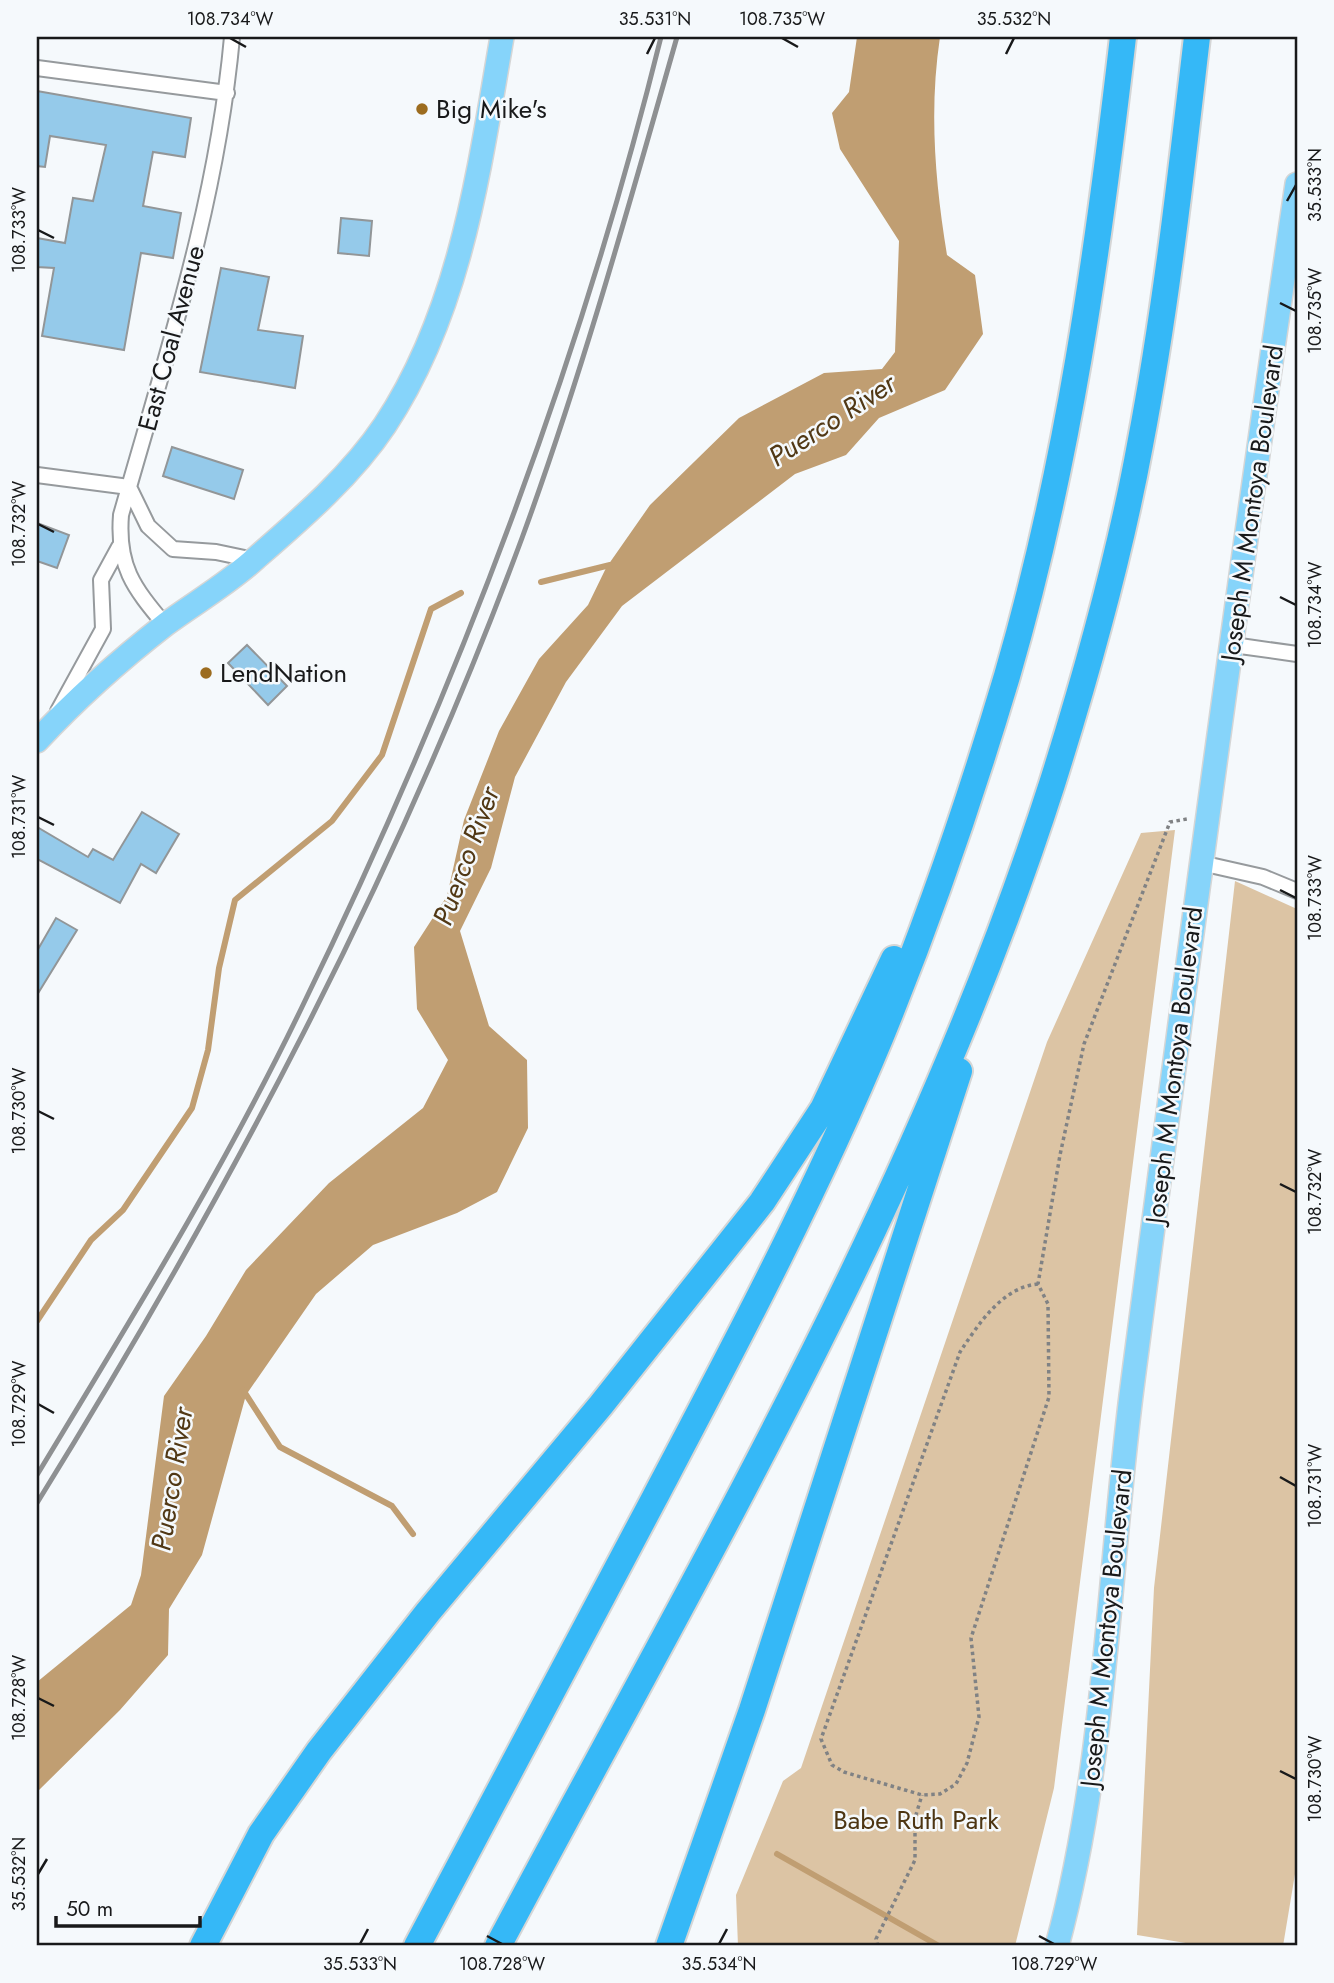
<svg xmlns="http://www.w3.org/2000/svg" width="1334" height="1983" viewBox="0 0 1334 1983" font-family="Jost,sans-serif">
	<rect width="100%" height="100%" fill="#f5f9fc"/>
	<path fill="#dcc4a4" d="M 1175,830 L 1054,1788 L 1015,1946 L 738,1946 L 736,1895 L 783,1781 L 801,1768 L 1047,1042 L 1141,833 Z
		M 1235,881 L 1297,909 L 1297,1862 L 1283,1946 L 1204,1946 L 1137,1935 L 1154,1588 Z"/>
	<path fill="#c09e72" d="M 857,37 L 940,37 C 929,110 935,182 947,255 L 975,275 L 983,334 L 945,390 L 879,418 L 846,455 L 795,474 L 622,606 L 566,682 L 515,777 L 491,868 L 460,931 L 489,1026 L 527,1060 L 528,1128 L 497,1192 L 457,1213 L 373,1245 L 316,1294 L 246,1395 L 202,1555 L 169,1609 L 168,1655 L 120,1710 L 37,1792 L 37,1682 L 131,1605 L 141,1575 L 164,1396 L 206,1336 L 246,1270 L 329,1183 L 423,1108 L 448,1060 L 417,1009 L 414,947 L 447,896 L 464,820 L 499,731 L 539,659 L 588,605 L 606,568 L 650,505 L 739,418 L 824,373 L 882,369 L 895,352 L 899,241 L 840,149 L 832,113 L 849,92 Z"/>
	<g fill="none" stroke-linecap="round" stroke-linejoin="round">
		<path stroke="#c09e72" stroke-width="6" d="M 541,582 L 610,565
			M 37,1321 L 91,1240 L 123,1210 L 192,1108 L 208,1050 L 219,968 L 235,900 L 332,821 L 382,755 L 431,609 L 461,593
			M 243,1390 L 280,1447 L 392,1506 L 413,1534
			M 777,1854 L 939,1946"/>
	</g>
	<path fill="#95caea" stroke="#929698" stroke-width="2" d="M 37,91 L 191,118 L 185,157 L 153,152 L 143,206 L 181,213 L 173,258 L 141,253 L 124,350 L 42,336 L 54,268 L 37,267 L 37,238 L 65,243 L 73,198 L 93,201 L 106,145 L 50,136 L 45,167 L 37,166 Z
		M 341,218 L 372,221 L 369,256 L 338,253 Z
		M 221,268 L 269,277 L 258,330 L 303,336 L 295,388 L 200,372 Z
		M 172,447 L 243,470 L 234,499 L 163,476 Z
		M 37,523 L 69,535 L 57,568 L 37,561 Z
		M 247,645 L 287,686 L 268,705 L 228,663 Z
		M 142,812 L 179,834 L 156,873 L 141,864 L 120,903 L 37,859 L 37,827 L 88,857 L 93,849 L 113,860 Z
		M 56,918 L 77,930 L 37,995 L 37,951 Z"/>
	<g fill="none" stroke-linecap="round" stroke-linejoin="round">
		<g stroke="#969a9d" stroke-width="18">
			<path id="minor" d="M 37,68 L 227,93
				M 37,475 L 129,487
				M 129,487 L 148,526 L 173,549 L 216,552 L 254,560
				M 165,625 C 133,587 117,566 121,515 C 166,356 217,203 232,37
				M 1233,645 L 1297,654
				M 58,711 L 103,629 L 101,580 L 119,547
				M 1201,863 L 1263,877 L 1297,891"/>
		</g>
		<g stroke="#d5d6d6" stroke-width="26">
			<path id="primary" d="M 37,741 C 76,699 121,659 166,624 C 196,602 229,583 256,558 C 302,518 351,476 385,425 C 461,310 479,170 502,37
				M 1057,1946 C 1107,1761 1108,1569 1133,1380 C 1185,981 1238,582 1297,184"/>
		</g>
		<g stroke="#d5d6d6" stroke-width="30">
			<path id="motorway" d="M 203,1946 L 261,1834 L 319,1751 L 428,1612 L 601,1405 L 762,1202 L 823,1109 L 894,959
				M 417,1946 C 496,1797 575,1648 654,1499 C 734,1347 815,1195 881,1036 C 929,919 971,797 1007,676 C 1068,467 1098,253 1123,37
				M 498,1946 C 699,1568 921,1194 1052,784 C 1087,673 1119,560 1140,445 C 1166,310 1181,173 1197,37
				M 669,1946 L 752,1710 L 959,1071"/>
		</g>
		<path stroke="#808284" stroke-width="3.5" stroke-dasharray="3.5 3.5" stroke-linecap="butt" d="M 1038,1284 C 1002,1287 978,1325 960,1352 L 821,1739 L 832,1765 L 844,1772 L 922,1795 L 940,1794 L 956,1784 L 967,1763 L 979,1717 L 971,1638 L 1049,1397 L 1048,1304 L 1038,1284 L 1060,1155 L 1084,1044 L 1170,822 L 1187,819
			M 878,1946 L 876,1939 L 915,1860 L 915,1818 L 922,1795"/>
		<use href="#minor" stroke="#fff" stroke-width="14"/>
		<use href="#primary" stroke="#86d4fa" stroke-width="23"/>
		<use href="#motorway" stroke="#35b8f7" stroke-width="26"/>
		<path stroke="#8e9092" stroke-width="5" d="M 37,1475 C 130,1321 224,1169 302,1007 C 453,697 578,372 661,37
			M 37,1503 C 227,1196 396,878 522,538 C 582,374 629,205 677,37"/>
	</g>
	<path fill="none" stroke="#18191a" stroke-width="2.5" d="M 230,38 L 246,47M 782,38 L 798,47M 647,54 L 655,38M 1006,54 L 1014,38M 1287,201 L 1296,185M 38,230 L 54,238M 1280,303 L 1296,311M 38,524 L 54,532M 1280,597 L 1296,605M 38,817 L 54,825M 1280,890 L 1296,898M 38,1111 L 54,1119M 1280,1184 L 1296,1192M 38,1404 L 54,1413M 1280,1477 L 1296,1486M 38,1698 L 54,1706M 1280,1771 L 1296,1779M 38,1874 L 47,1859M 487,1936 L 502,1944M 1039,1936 L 1054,1944M 360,1944 L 368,1929M 719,1944 L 727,1929"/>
	<g fill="#9c6c1f" stroke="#f5f9fc" stroke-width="2.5">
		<circle cx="422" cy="109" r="7"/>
		<circle cx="206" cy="673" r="7"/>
	</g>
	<g text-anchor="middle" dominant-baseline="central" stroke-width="5" stroke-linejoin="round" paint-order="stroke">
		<g font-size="26" fill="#18191a" stroke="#f5f9fc" text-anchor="start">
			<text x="436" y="109">Big Mike's</text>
			<text x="220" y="673">LendNation</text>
		</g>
		<g font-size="26" fill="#18191a" stroke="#f5f9fc">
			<text transform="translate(171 338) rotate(-75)">East Coal Avenue</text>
			<text transform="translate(1252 503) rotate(-82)">Joseph M Montoya Boulevard</text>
			<text transform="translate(1174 1065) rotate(-83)">Joseph M Montoya Boulevard</text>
			<text transform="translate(1106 1628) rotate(-84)">Joseph M Montoya Boulevard</text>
		</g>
		<g font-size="26" fill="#4d3512" stroke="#f5f9fc">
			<text x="916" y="1820">Babe Ruth Park</text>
		</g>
		<g font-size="28" font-style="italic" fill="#513815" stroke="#f5f9fc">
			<text transform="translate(832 420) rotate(-33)">Puerco River</text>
			<text transform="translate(466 856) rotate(-70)">Puerco River</text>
			<text transform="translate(172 1479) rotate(-81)">Puerco River</text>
		</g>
	</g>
	<rect width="1334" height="1983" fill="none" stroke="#f5f9fc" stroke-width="77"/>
	<path d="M56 1916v10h144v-10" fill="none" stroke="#18191a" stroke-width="3.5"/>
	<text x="66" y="1916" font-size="21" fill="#18191a" stroke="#f5f9fc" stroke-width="5" paint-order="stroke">50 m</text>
	<rect x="38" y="38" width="1258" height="1906" fill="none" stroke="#18191a" stroke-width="2.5"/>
	<g font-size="18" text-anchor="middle" fill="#18191a">
		<text x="230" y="25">108.734°W</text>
		<text x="655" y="25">35.531°N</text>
		<text x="782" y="25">108.735°W</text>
		<text x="1014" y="25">35.532°N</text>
		<text transform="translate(1315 185) rotate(-90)" y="6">35.533°N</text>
		<text transform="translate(19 230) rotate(-90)" y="6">108.733°W</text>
		<text transform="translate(1315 311) rotate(-90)" y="6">108.735°W</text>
		<text transform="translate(19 524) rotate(-90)" y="6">108.732°W</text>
		<text transform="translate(1315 605) rotate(-90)" y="6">108.734°W</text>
		<text transform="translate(19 817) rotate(-90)" y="6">108.731°W</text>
		<text transform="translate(1315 898) rotate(-90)" y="6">108.733°W</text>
		<text transform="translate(19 1111) rotate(-90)" y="6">108.730°W</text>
		<text transform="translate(1315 1192) rotate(-90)" y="6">108.732°W</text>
		<text transform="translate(19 1404) rotate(-90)" y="6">108.729°W</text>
		<text transform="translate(1315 1486) rotate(-90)" y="6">108.731°W</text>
		<text transform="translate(19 1698) rotate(-90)" y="6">108.728°W</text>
		<text transform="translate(1315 1779) rotate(-90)" y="6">108.730°W</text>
		<text transform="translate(19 1874) rotate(-90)" y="6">35.532°N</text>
		<text x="360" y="1970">35.533°N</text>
		<text x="502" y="1970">108.728°W</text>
		<text x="719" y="1970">35.534°N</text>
		<text x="1054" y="1970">108.729°W</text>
	</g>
</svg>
